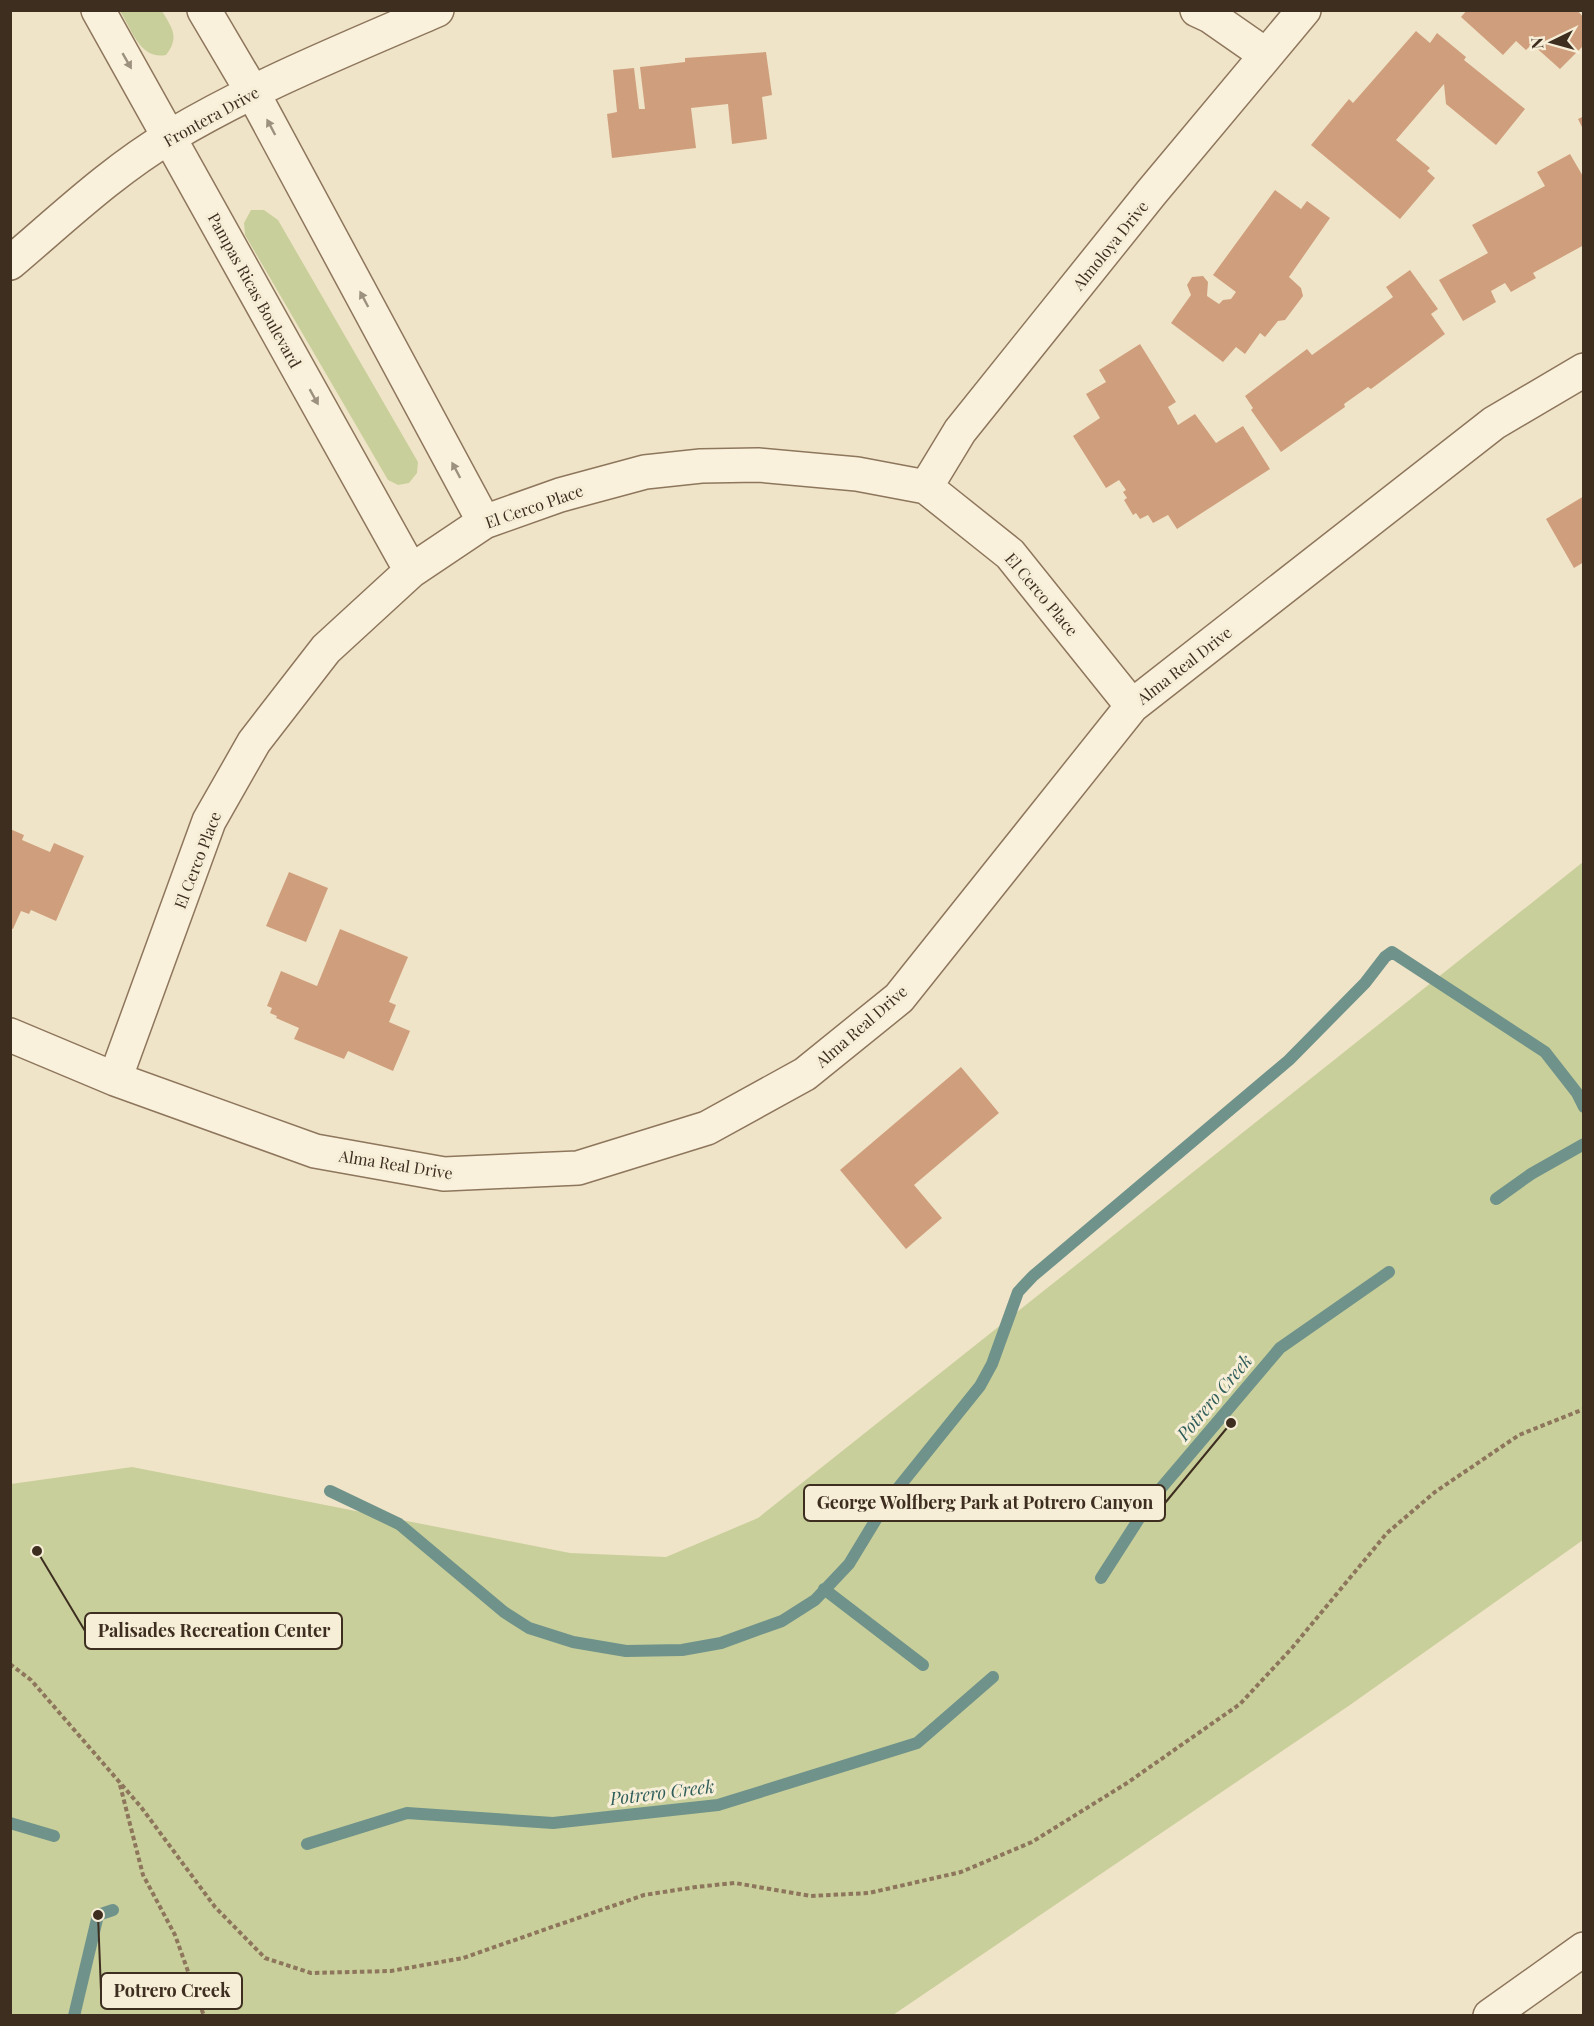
<svg xmlns="http://www.w3.org/2000/svg" width="1594" height="2026" viewBox="0 0 1594 2026" font-family="'Playfair Display',serif">
	<rect width="100%" height="100%" fill="#f0e4c8"/>
	<path fill="#c9cf9b" d="M 120,11 L 162,11 C 172,28 180,37 166,55 C 140,60 132,30 120,11 Z
		M 251,210 L 264,210 L 278,220 L 418,462 L 417,473 L 409,483 L 398,485 L 388,480 L 245,235 L 244,223 Z
		M 1583,862 L 1583,1540 L 1350,1705 L 893,2015 L 11,2015 L 11,1484 L 132,1467 L 570,1553 L 666,1557 L 758,1518 Z"/>
	<g fill="none" stroke-linecap="round" stroke-linejoin="round">
		<path stroke="#6f938a" stroke-width="12" d="M 1496,1199 L 1531,1174 L 1584,1144
			M 330,1491 L 399,1524 L 504,1612 L 529,1628 L 573,1642 L 626,1651 L 682,1650 L 721,1643 L 782,1621 L 815,1600 L 849,1564 L 886,1503 L 980,1386 L 992,1364 L 1018,1292 L 1033,1276 L 1289,1060 L 1365,983 L 1385,957 L 1392,952 L 1545,1052 L 1577,1093 L 1584,1107
			M 1101,1578 L 1151,1500 L 1280,1348 L 1389,1272
			M 824,1589 L 923,1665
			M 10,1823 L 54,1836
			M 307,1844 L 407,1813 L 553,1823 L 718,1805 L 917,1743 L 993,1677
			M 74,2016 L 98,1915 L 113,1910"/>
	</g>
	<path fill="#cf9f7d" d="M 1467,10 L 1577,10 L 1584,18 L 1584,45 L 1560,69 L 1532,44 L 1526,50 L 1516,41 L 1503,55 L 1461,17 Z
		M 1416,31 L 1430,43 L 1437,33 L 1466,57 L 1464,60 L 1525,109 L 1496,145 L 1446,104 L 1444,84 L 1396,140 L 1430,168 L 1427,171 L 1435,178 L 1400,219 L 1311,145 L 1349,99 L 1353,103 Z
		M 766,52 L 772,95 L 762,97 L 767,139 L 732,144 L 728,104 L 691,108 L 696,148 L 612,158 L 607,114 L 617,112 L 613,70 L 634,68 L 639,109 L 645,109 L 640,67 L 685,62 L 685,58 Z
		M 1584,116 L 1584,131 L 1578,119 Z
		M 1570,154 L 1584,178 L 1584,245 L 1533,273 L 1536,278 L 1511,292 L 1505,283 L 1491,291 L 1496,302 L 1463,321 L 1439,280 L 1488,253 L 1472,225 L 1545,186 L 1537,172 Z
		M 1275,190 L 1301,209 L 1307,201 L 1330,218 L 1289,277 L 1301,288 L 1303,296 L 1285,320 L 1278,321 L 1265,337 L 1260,333 L 1245,354 L 1236,347 L 1223,362 L 1171,323 L 1191,295 L 1187,285 L 1192,277 L 1203,276 L 1208,282 L 1207,296 L 1219,304 L 1223,300 L 1231,299 L 1236,292 L 1213,275 Z
		M 1410,270 L 1438,309 L 1431,314 L 1445,334 L 1371,389 L 1368,387 L 1344,404 L 1345,407 L 1281,452 L 1251,410 L 1253,408 L 1245,396 L 1307,349 L 1312,355 L 1393,297 L 1386,287 Z
		M 1140,344 L 1176,402 L 1168,407 L 1178,425 L 1195,414 L 1216,443 L 1243,426 L 1270,469 L 1177,529 L 1168,515 L 1153,523 L 1148,515 L 1140,519 L 1136,513 L 1133,515 L 1124,500 L 1127,498 L 1123,492 L 1126,490 L 1119,480 L 1106,488 L 1073,436 L 1100,418 L 1086,394 L 1106,382 L 1099,370 Z
		M 1584,496 L 1584,562 L 1574,568 L 1546,519 Z
		M 10,829 L 24,835 L 22,840 L 50,852 L 54,843 L 84,856 L 56,921 L 31,910 L 29,914 L 21,911 L 13,929 L 10,928 Z
		M 289,872 L 328,888 L 306,942 L 266,926 Z
		M 340,929 L 408,957 L 389,1002 L 396,1005 L 389,1022 L 410,1031 L 393,1071 L 348,1051 L 344,1059 L 294,1039 L 299,1028 L 276,1018 L 277,1016 L 270,1013 L 272,1008 L 267,1006 L 281,971 L 317,986 Z
		M 961,1067 L 999,1113 L 914,1185 L 942,1218 L 906,1249 L 840,1170 Z"/>
	<g fill="none" stroke-linecap="round" stroke-linejoin="round">
		<g stroke="#8d765c" stroke-width="36">
			<path id="minor" d="M 98,10 L 411,571
				M 204,10 L 253,93 L 484,522
				M 1197,10 L 1210,16 L 1266,55
				M 10,263 C 62,219 112,171 171,136 C 255,86 347,49 437,10
				M 926,487 L 960,431 L 1151,193 L 1304,10
				M 10,1035 L 115,1079 L 315,1151 L 444,1174 L 578,1168 L 707,1128 L 805,1074 L 899,998 L 1132,706 L 1494,423 L 1584,370
				M 115,1079 L 209,821 L 254,742 L 326,649 L 411,571 L 484,522 L 560,495 L 645,472 L 701,466 L 758,465 L 857,474 L 926,487 L 1010,554 L 1132,706
				M 1490,2016 L 1584,1949"/>
		</g>
		<path stroke="#8d765c" stroke-width="4" stroke-dasharray="4.5 3" stroke-linecap="butt" d="M 10,1664 L 31,1680 L 141,1807 L 215,1907 L 265,1958 L 311,1973 L 391,1971 L 463,1958 L 644,1895 L 696,1887 L 735,1883 L 811,1896 L 869,1893 L 961,1872 L 1032,1842 L 1127,1783 L 1240,1704 L 1292,1648 L 1387,1533 L 1435,1492 L 1519,1435 L 1584,1409
			M 120,1785 L 143,1875 L 175,1935 L 204,2016"/>
		<use href="#minor" stroke="#faf1dc" stroke-width="33"/>
	</g>
	<defs><path id="oneway-solid" d="M-6-.8H1V-3.2L6.5 0L1 3.2V.8H-6Z" transform="scale(1.5)"/></defs>
	<g fill="#9c907e">
		<use href="#oneway-solid" transform="translate(127 61) rotate(60)"/>
		<use href="#oneway-solid" transform="translate(271 127) rotate(-118)"/>
		<use href="#oneway-solid" transform="translate(364 299) rotate(-118)"/>
		<use href="#oneway-solid" transform="translate(314 397) rotate(61)"/>
		<use href="#oneway-solid" transform="translate(456 470) rotate(-118)"/>
	</g>
	<g text-anchor="middle" dominant-baseline="central" stroke-width="6" stroke-linejoin="round" paint-order="stroke">
		<g font-size="16" fill="#3d2e20" stroke="#f7eed8">
			<text transform="translate(211 116) rotate(-29)">Frontera Drive</text>
			<text transform="translate(1110 245) rotate(-51)">Almoloya Drive</text>
			<text transform="translate(255 290) rotate(61)">Pampas Ricas Boulevard</text>
			<text transform="translate(534 506) rotate(-19)">El Cerco Place</text>
			<text transform="translate(1042 594) rotate(50)">El Cerco Place</text>
			<text transform="translate(1184 665) rotate(-38)">Alma Real Drive</text>
			<text transform="translate(197 860) rotate(-69)">El Cerco Place</text>
			<text transform="translate(861 1026) rotate(-41)">Alma Real Drive</text>
			<text transform="translate(396 1164) rotate(9)">Alma Real Drive</text>
		</g>
		<g font-size="18" font-style="italic" fill="#2f5d5a" stroke="#f7eed8">
			<text transform="translate(1214 1397) rotate(-50)">Potrero Creek</text>
			<text transform="translate(662 1792) rotate(-7)">Potrero Creek</text>
		</g>
	</g>
	<path fill="none" stroke="#3d2e20" stroke-width="2" d="M1231 1423L1165 1503M37 1551L85 1631M98 1915L101 1991"/>
	<g fill="#3d2e20" stroke="#f7eed8" stroke-width="2">
		<circle cx="1231" cy="1423" r="6"/>
		<circle cx="37" cy="1551" r="6"/>
		<circle cx="98" cy="1915" r="6"/>
	</g>
	<g fill="#f7eed8" stroke="#3d2e20" stroke-width="2">
		<rect x="804" y="1485" width="361" height="36" rx="6"/>
		<rect x="85" y="1613" width="257" height="36" rx="6"/>
		<rect x="101" y="1973" width="141" height="36" rx="6"/>
	</g>
	<g font-size="18" text-anchor="middle" font-weight="bold" fill="#3d2e20">
		<text x="985" y="1509">George Wolfberg Park at Potrero Canyon</text>
		<text x="214" y="1637">Palisades Recreation Center</text>
		<text x="172" y="1997">Potrero Creek</text>
	</g>
	<rect width="1594" height="2026" fill="none" stroke="#3d2e20" stroke-width="24"/>
	<g transform="translate(1552 42) rotate(265)" stroke="#f7eed8" stroke-width="4.5" paint-order="stroke">
	<path d="M0-4.5L10 22L0 15L-10 22Z" fill="#3d2e20"/>
	<text y="-9" font-size="16" font-weight="bold" text-anchor="middle" fill="#3d2e20">N</text>
	</g>
</svg>
